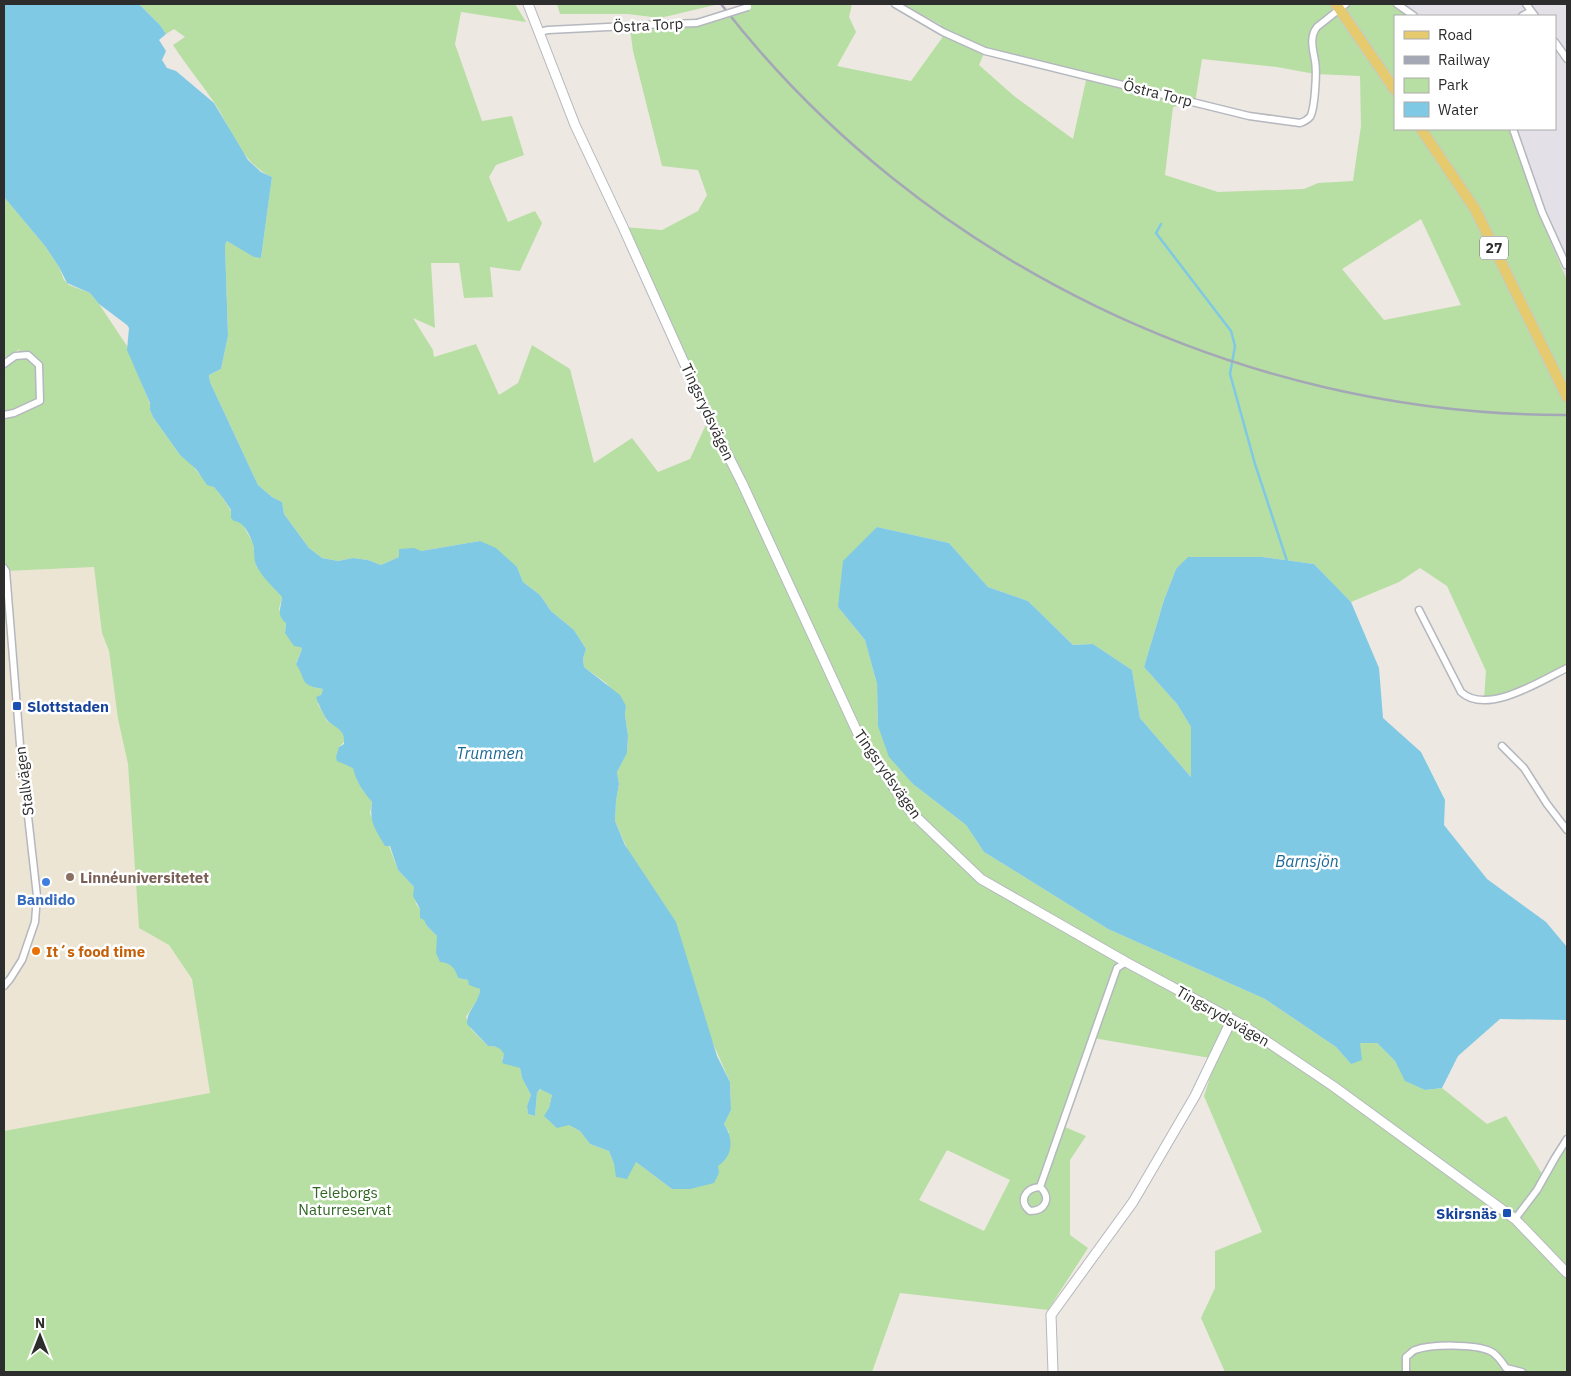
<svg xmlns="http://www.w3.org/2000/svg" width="1571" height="1376" viewBox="0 0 1571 1376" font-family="'IBM Plex Sans',sans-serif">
	<rect width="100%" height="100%" fill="#ede8e1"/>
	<path fill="#e3e1e7" d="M 1395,4 L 1567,4 L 1567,280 L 1545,229 L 1509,129 L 1555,129 L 1555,16 L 1411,16 Z"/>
	<path fill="#ede5d3" d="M 94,567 L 102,633 L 109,651 L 118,719 L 128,764 L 139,928 L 169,945 L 192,979 L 211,1094 L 4,1131 L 4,568 L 6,571 Z"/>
	<path fill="#b7dfa3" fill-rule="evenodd" d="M 139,4 L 515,4 L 526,22 L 461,12 L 455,44 L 482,121 L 512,116 L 524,155 L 496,165 L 489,177 L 508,222 L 535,211 L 542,223 L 520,271 L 490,267 L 493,297 L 464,298 L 459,263 L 431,263 L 435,328 L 413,318 L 433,350 L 434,357 L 476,344 L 499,395 L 518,383 L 532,345 L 570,369 L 594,463 L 632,438 L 658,472 L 690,459 L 709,418 L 623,227 L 662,230 L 698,211 L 707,195 L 698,170 L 662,166 L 633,51 L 630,29 L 698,23 L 754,4 L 852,4 L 849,17 L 856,32 L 837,66 L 911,81 L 942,38 L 941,25 L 902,4 L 1395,4 L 1411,16 L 1395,16 L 1395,129 L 1509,129 L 1545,229 L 1567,280 L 1567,668 L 1503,698 L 1484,699 L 1486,671 L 1447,586 L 1420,568 L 1399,582 L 1351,602 L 1314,564 L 1262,557 L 1176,569 L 1164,600 L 1144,667 L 1177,704 L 1191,727 L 1192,778 L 1140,718 L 1132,670 L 1093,644 L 1073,645 L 1028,601 L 988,587 L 949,543 L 877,527 L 838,607 L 865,640 L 877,684 L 878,726 L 913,784 L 966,825 L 984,852 L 1108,929 L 1265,999 L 1336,1047 L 1351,1064 L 1360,1043 L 1377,1043 L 1395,1061 L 1406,1081 L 1425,1090 L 1442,1088 L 1487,1124 L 1506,1116 L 1544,1177 L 1565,1142 L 1567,1145 L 1567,1372 L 1225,1372 L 1201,1318 L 1215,1288 L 1215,1251 L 1262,1232 L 1204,1096 L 1216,1059 L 1093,1038 L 1058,1124 L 1086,1136 L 1070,1160 L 1070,1235 L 1088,1248 L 1048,1310 L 900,1293 L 872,1372 L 4,1372 L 4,1131 L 210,1093 L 192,979 L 169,945 L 139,928 L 128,764 L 118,719 L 109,651 L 102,633 L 94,567 L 6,571 L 4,568 L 4,364 L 15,356 L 20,349 L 4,358 L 4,197 L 45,246 L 59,267 L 64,280 L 69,285 L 90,293 L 99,304 L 127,346 L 150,404 L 150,410 L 153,417 L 180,455 L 191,463 L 199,474 L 214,487 L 223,498 L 237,521 L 243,525 L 253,543 L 256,566 L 282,597 L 279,609 L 286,623 L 285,633 L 302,649 L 296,663 C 306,679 302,686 323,689 L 318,704 L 327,721 L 337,726 L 342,732 L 345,741 L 339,747 L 350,765 L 354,768 C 355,782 364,791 372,802 L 370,814 L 389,846 L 398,870 L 414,887 L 416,904 L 420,909 L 427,926 L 437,936 L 438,958 C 449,964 455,965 458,978 L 468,980 L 480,989 L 479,997 L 466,1017 L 471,1029 L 488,1046 C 497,1046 500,1047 505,1054 L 502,1059 L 520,1068 L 522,1078 L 531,1095 L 527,1106 L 528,1114 L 535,1116 L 537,1093 L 541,1089 L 552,1095 L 549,1108 L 569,1125 L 580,1131 L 590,1144 L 609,1151 L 614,1164 L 636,1162 L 672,1189 L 718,1166 L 729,1132 L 724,1124 L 731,1110 L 730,1082 L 615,821 L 616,801 L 619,784 L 617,772 L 627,752 L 628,736 L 625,715 L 626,706 L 606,683 L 584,667 L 583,658 L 586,649 L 574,630 L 551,611 L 540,595 L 523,582 L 517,567 L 480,541 L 421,551 L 399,550 L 399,557 L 381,565 L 368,560 L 353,558 L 338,561 L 322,558 L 309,548 L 284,514 L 282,502 L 272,497 L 258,485 L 210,382 L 209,375 L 221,369 L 228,336 L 225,245 L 227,241 L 261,258 L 272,177 C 242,164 231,128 214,102 C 201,83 186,65 173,45 L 185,37 L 174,29 L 166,34 L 160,25 ZM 985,51 L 1087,76 L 1073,139 L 1014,96 L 979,65 ZM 1202,59 L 1277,67 L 1315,74 L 1360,76 L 1361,126 L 1353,181 L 1318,183 L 1304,189 L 1218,192 L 1165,175 L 1173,107 L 1195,103 ZM 1421,219 L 1461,305 L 1384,320 L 1342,269 ZM 947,1150 L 1010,1180 L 984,1231 L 919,1200 Z
		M 557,4 L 719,4 L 660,18 L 628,14 L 560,14 Z"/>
	<path fill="#7fc9e5" d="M 4,4 L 139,4 L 160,25 L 166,34 L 159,40 L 166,51 L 162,60 L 167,68 L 176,71 L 214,103 L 248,160 L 261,172 L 272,177 L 261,258 L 254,257 L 227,241 L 225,245 L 228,336 L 221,369 L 209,375 L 210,382 L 258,485 L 272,497 L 282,502 L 284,514 L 309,548 L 322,558 L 338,561 L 353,558 L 368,560 L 381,565 L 399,557 L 399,549 L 414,548 L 421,551 L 480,541 L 496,548 L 517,567 L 523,582 L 540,595 L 551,611 L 574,630 L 586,649 L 583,658 L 584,667 L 620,695 L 626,706 L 625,715 L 628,736 L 627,753 L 617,772 L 619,784 L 616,801 L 615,821 L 625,845 L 676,922 L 717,1056 L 730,1082 L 731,1110 L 724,1124 C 734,1139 733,1156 718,1166 L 719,1173 L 714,1183 L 690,1189 L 672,1189 L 636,1162 L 627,1179 L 616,1177 L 614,1164 L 609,1151 L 590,1144 L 580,1131 L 569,1125 L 557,1128 L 544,1116 L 549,1108 L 552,1095 L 540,1089 L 537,1093 L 535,1116 L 528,1114 L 527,1106 L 531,1095 L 522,1078 L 520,1068 L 502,1063 L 504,1054 C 500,1047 496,1046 488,1046 L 467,1024 C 466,1011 480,1002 480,989 L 469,985 L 468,980 L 458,978 C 455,968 451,963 440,962 L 436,953 L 437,936 L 427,926 L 424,920 L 420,918 L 420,909 L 413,896 L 414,887 L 398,870 L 390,846 L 385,846 C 375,829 369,822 372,802 C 363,791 356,782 353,768 L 337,761 L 336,757 L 339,747 L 344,744 C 345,730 338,729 329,722 C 325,719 318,703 316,697 L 321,695 L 323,689 C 299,685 307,681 296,664 L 302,649 L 300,647 L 294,646 L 285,633 L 286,623 C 276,615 281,608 282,597 C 274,588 263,578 257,567 C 253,560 255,551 253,544 C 250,535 244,522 234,521 L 231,518 L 231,510 L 223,498 L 214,487 L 207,485 L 196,469 L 180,455 L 153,417 L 150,410 L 150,403 L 127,350 L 129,328 L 127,325 L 99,304 L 90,293 L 67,283 L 59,267 L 45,246 L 4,197 Z
		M 877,527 L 949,543 L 988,587 L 1028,601 L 1073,645 L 1093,644 L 1132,670 L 1140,718 L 1191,777 L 1191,727 L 1177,704 L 1144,667 L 1164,600 L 1176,569 L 1188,557 L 1262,557 L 1314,564 L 1351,602 L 1379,668 L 1383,718 L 1421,752 L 1445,800 L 1444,825 L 1487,879 L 1546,922 L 1567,947 L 1567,1020 L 1500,1019 L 1458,1056 L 1442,1088 L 1425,1090 L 1405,1081 L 1395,1061 L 1377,1043 L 1360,1043 L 1362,1060 L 1351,1064 L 1336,1047 L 1265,999 L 1108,929 L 984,852 L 966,825 L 913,784 L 889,757 L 878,726 L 877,684 L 865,640 L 838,607 L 843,561 Z"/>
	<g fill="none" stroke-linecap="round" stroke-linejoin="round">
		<path stroke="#7fc9e5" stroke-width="2.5" d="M 1161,224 L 1156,233 L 1231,331 L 1235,346 L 1230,374 L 1255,464 L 1287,561"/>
		<g stroke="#b5b7bf" stroke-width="9">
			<path id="street" d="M 895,4 L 943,32 L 985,51 L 1249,116 L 1300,123 C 1304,122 1307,120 1310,117 C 1315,109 1317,71 1315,61 C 1313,49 1309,37 1317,27 L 1346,4
				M 1397,4 L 1414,16
				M 1526,4 L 1535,16
				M 1522,16 L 1531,11
				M 539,32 L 548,30 L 628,26 L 630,29 L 643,25 L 697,23
				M 1555,42 L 1567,59
				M 1513,129 L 1542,212 L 1566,265
				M 4,364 L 15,356 L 28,355 L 39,365 L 40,401 L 14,413 L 4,415
				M 4,568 L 6,571 L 20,745 L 37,896 L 35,922 L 22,960 L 10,979 L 4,986
				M 1419,610 L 1461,692 C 1487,716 1542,680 1567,668
				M 1502,746 L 1524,768 L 1547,804 L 1567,830
				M 1040,1187 C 1052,1198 1045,1211 1030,1211 C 1018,1201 1025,1188 1040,1187 L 1117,968 L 1126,962
				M 1515,1219 L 1537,1190 L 1555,1158 L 1567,1139
				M 1406,1372 L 1406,1357 C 1409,1355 1412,1351 1415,1350 C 1432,1344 1474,1344 1490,1351 C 1497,1354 1502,1362 1506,1368 L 1522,1372"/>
		</g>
		<g stroke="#b5b7bf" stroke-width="11">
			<path id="secondary" d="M 528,4 L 575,125 L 623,227 L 709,418 L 742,483 L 860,738 L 910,811 L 981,879 L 1126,962 L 1241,1024 L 1333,1086 L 1515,1219 L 1567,1273
				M 1053,1372 L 1051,1315 L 1133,1202 L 1195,1096 L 1232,1019"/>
		</g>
		<g stroke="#c8c8c8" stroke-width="12">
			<path id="primary" d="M 1336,4 L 1395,90
				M 1421,129 L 1475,209 L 1567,397"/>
		</g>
		<use href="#street" stroke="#fff" stroke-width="6"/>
		<use href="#secondary" stroke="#fff" stroke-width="9"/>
		<use href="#primary" stroke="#e6cb6e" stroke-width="10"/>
		<path stroke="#a4a7b6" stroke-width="2.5" d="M 721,4 C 920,262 1242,416 1567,415"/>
		<g stroke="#b5b7bf" stroke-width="9" stroke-linecap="butt">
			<path id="street-bridge" d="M 697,23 L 748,7"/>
		</g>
		<use href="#street-bridge" stroke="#fff" stroke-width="6"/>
	</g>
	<g fill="#1a4fb4" stroke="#fff" stroke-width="2">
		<rect x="12" y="701" width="10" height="10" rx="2.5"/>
		<rect x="1502" y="1208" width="10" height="10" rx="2.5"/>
	</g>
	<circle fill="#8d6e63" stroke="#fff" stroke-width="2" cx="70" cy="877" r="5"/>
	<circle fill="#3f7fe0" stroke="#fff" stroke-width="2" cx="46" cy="882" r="5"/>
	<circle fill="#e8710a" stroke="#fff" stroke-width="2" cx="36" cy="951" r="5"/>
	<g text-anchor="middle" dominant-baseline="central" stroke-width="5" stroke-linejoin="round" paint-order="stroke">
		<rect fill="#fff" stroke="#6c6c6c" stroke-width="1" x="1480" y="236.5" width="28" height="23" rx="4"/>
		<g font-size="14" font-weight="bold" fill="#2d2d2d">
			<text x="1494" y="248">27</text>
		</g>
		<g font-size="15" fill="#2d2d2d" stroke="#fff">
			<text transform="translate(648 25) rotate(-3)">Östra Torp</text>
			<text transform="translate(1158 93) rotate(14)">Östra Torp</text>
			<text transform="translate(708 412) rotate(65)">Tingsrydsvägen</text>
			<text transform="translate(888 774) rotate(55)">Tingsrydsvägen</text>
			<text transform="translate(24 781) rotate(-97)">Stallvägen</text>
			<text transform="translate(1223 1016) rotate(30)">Tingsrydsvägen</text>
		</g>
		<g font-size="15" font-weight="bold" fill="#164399" stroke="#fff" text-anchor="start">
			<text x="27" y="706">Slottstaden</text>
			<text x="1497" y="1213" text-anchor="end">Skirsnäs</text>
		</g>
		<g font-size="15" font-weight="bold" fill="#785e54" stroke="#fff" text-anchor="start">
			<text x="80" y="877">Linnéuniversitetet</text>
		</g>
		<g font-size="15" font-weight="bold" fill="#366cbe" stroke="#fff">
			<text x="46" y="899">Bandido</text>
		</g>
		<g font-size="15" font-weight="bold" fill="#c56008" stroke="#fff" text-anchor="start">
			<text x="46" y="951">It´s food time</text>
		</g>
		<g font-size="15" fill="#2f6622" stroke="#fff">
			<text x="345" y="1192">Teleborgs<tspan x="345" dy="17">Naturreservat</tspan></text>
		</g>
		<g font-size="16" font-style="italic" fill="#1a6995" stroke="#fff">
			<text x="490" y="753">Trummen</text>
			<text x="1307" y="861">Barnsjön</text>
		</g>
	</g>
	<rect width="1571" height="1376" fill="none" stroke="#2d2d2d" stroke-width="10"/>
	<rect x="1394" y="15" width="162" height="115" fill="#ffffff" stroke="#ababab"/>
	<rect x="1404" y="31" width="25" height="8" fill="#e6cb6e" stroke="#ababab"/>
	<text x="1438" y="40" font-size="15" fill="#2d2d2d">Road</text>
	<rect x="1404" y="56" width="25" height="8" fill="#a4a7b6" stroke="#ababab"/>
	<text x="1438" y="65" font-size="15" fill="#2d2d2d">Railway</text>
	<rect x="1404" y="78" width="25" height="15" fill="#b7dfa3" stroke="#ababab"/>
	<text x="1438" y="90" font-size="15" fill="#2d2d2d">Park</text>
	<rect x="1404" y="102" width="25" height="15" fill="#7fc9e5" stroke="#ababab"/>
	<text x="1438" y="115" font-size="15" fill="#2d2d2d">Water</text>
	<g transform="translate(40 1336)" stroke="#ffffff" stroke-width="4" paint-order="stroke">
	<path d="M0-4L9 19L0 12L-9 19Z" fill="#2d2d2d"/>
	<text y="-8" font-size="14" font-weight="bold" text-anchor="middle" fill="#2d2d2d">N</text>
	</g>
</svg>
